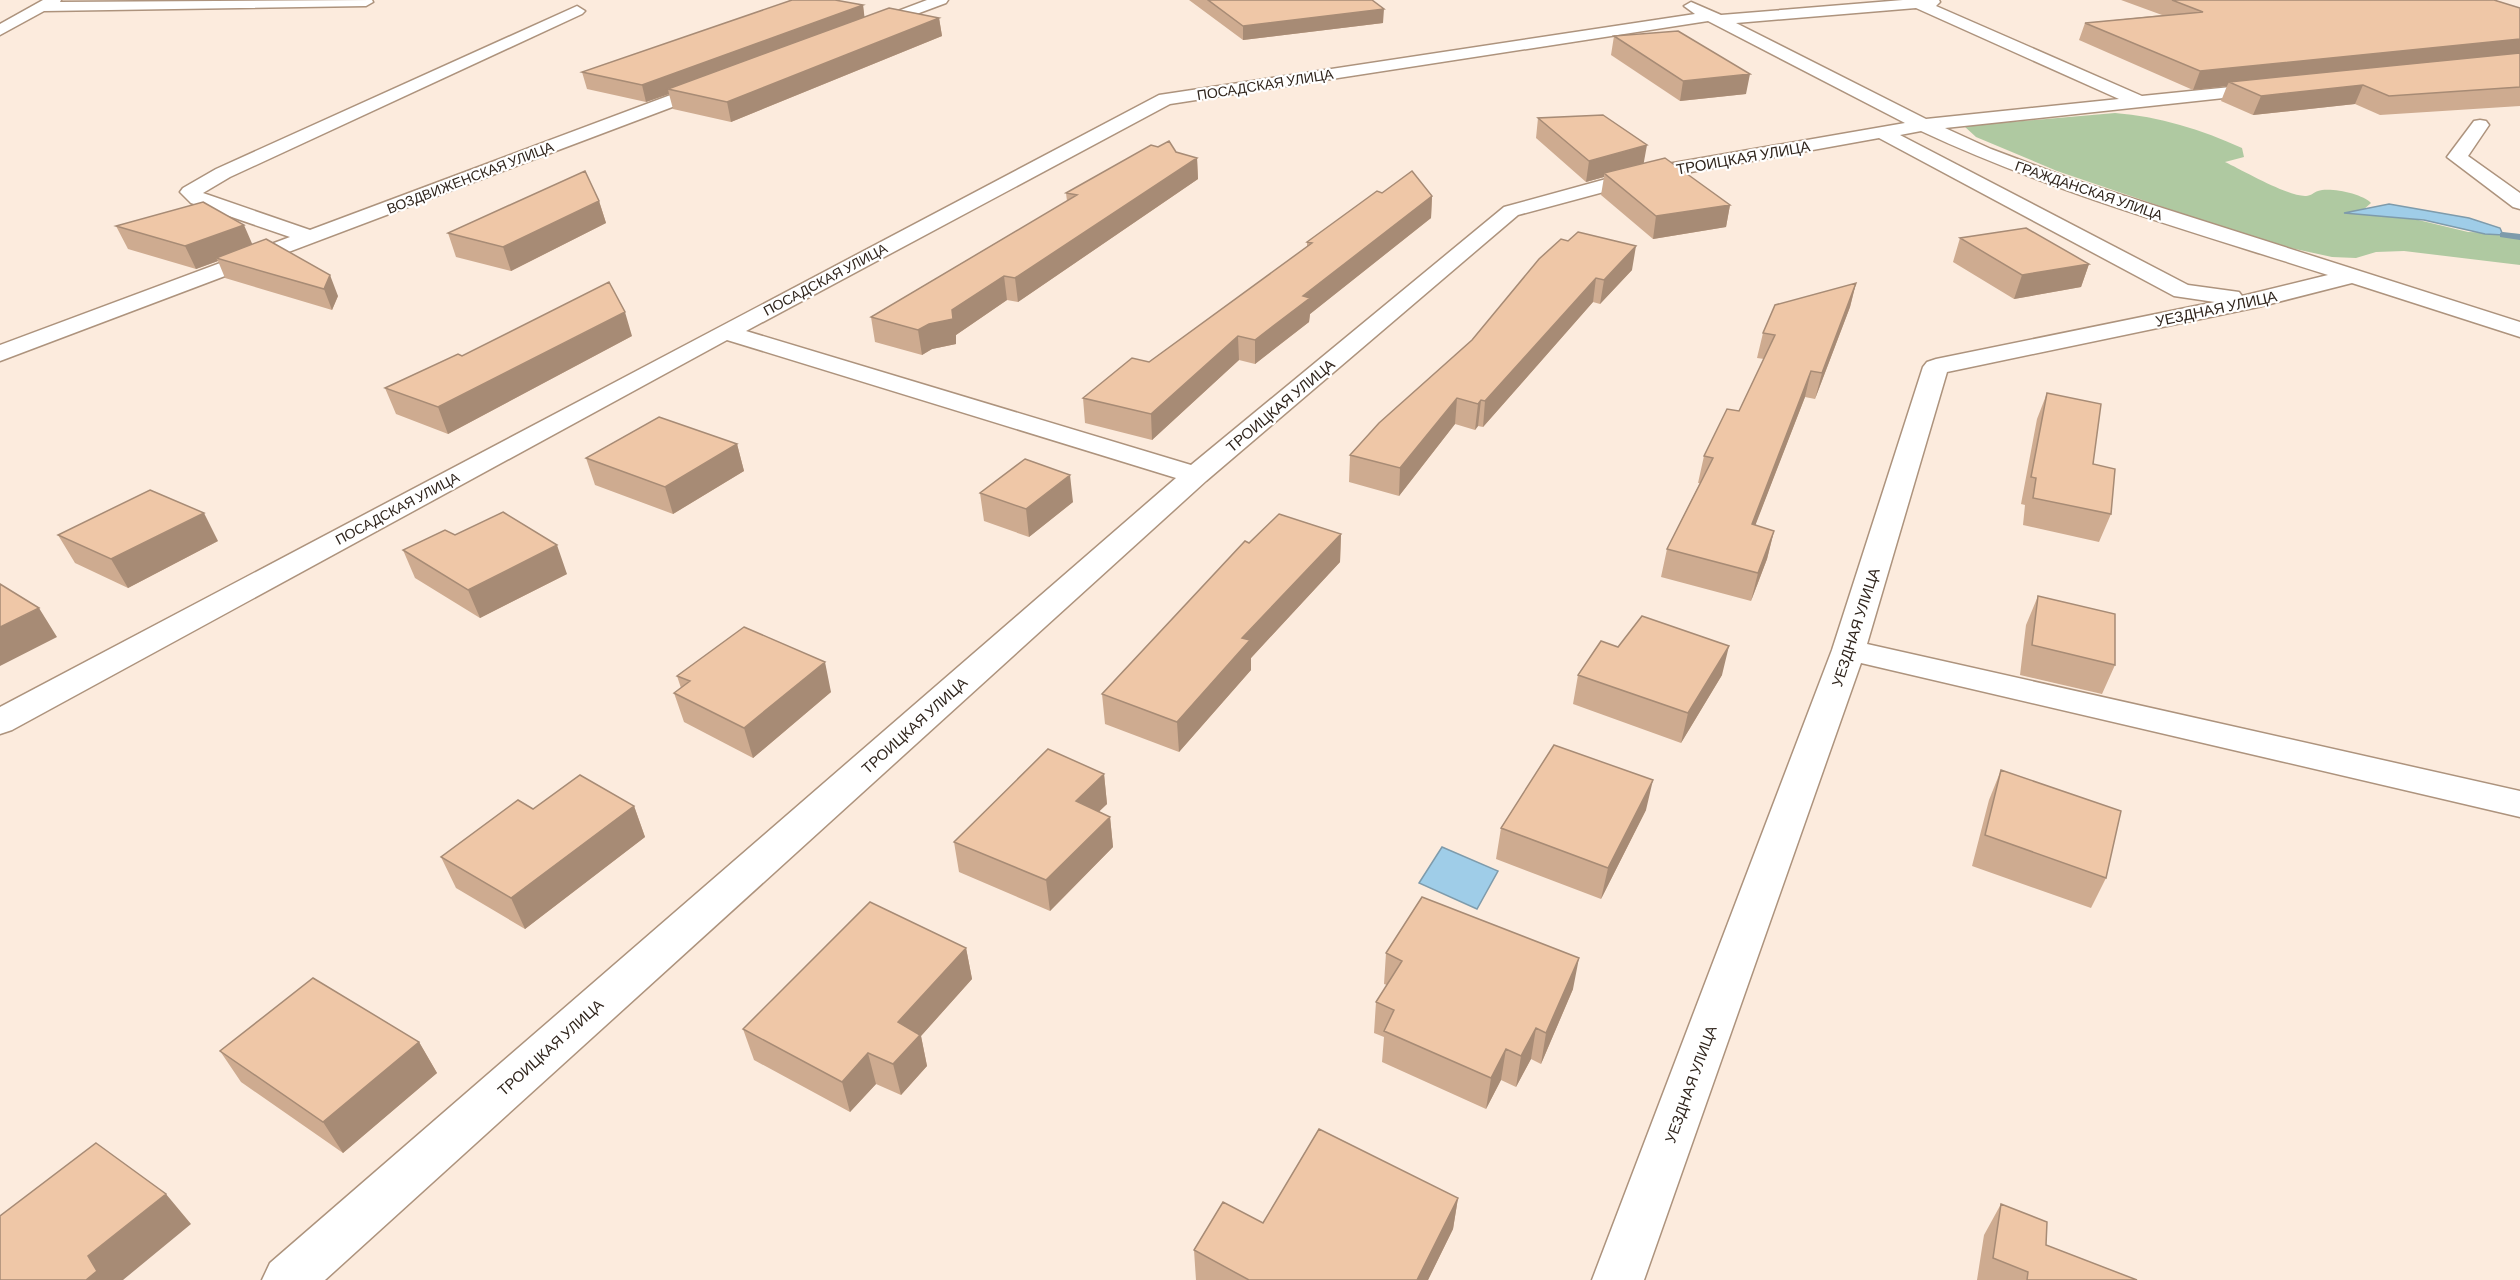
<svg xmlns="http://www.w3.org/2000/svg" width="2520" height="1280" viewBox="0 0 2520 1280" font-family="Barlow,sans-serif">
	<rect width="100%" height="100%" fill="#fcebdd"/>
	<path fill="#afc9a1" d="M 2115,113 C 2159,116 2202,130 2242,148 L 2244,157 L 2225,162 C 2244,171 2289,197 2306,196 C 2311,196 2314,192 2318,191 C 2330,187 2363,194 2371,203 L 2363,210 L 2348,213 L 2410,218 L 2468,232 L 2520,234 L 2520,265 L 2404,251 L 2376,252 L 2356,258 L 2332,257 L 2272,244 L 2057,171 L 1976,137 L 1964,126 Z"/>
	<path fill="#9fcde8" stroke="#7e9bab" stroke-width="1.5" d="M 2389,204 L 2469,218 L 2500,228 L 2503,235 L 2485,234 L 2424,220 L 2344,213 Z
		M 1442,847 L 1498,871 L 1477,909 L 1419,883 Z"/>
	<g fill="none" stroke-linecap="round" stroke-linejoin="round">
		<path fill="#7e9bab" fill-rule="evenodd" d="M 2503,232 L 2520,234 L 2520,240 L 2500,237 L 2500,233 Z"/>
		<g stroke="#ad937d" stroke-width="3">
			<path id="minor" d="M 43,0 L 61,0 L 60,2 L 372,0 L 373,2 L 366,6 L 44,11 L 0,35 L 0,24 Z
				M 927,0 L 948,0 L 946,3 L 871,31 L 866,33 L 858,28 L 861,25 Z
				M 1903,0 L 1939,0 L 1940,2 L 1936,6 L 2142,96 L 2270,83 L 2276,84 L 2279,88 L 2276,92 L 2270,93 L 1945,128 L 1991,149 L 2071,179 L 2520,322 L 2520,337 L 2352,283 L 2258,307 L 1947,372 L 1867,644 L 2520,791 L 2520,817 L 1861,663 L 1644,1280 L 1592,1280 L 1832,650 L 1923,367 L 1927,362 L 1936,359 L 2215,302 L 2174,296 L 1879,138 L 1652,179 L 1518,215 L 1206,481 L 325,1280 L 262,1280 L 270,1263 L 1176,478 L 727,340 L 12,730 L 0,734 L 0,707 L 1159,95 L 1695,14 L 1684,6 L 1691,2 L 1721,15 ZM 1916,8 L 2119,99 L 1926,119 L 1736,23 ZM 1708,21 L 1905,123 L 1650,167 L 1504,207 L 1191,465 L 746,331 L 1170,104 ZM 1921,131 C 2052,192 2191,231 2328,275 L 2242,296 L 2239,292 L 2188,285 L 1900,135 Z
				M 577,6 L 585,11 L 582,14 L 230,177 L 203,193 L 310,230 L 708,81 L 720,81 L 723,85 L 720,89 L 0,361 L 0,345 L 290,237 L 191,203 L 180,192 L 183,188 L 216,169 Z
				M 2480,120 L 2486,121 L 2489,125 L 2468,156 L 2520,193 L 2520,209 L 2513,207 L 2447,157 L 2474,121 Z"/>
		</g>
		<use href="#minor" fill="#fff" fill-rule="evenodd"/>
	</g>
	<path fill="#ceab90" d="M 1189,0 L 1372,0 L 1383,23 L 1243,40 Z
		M 2121,0 L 2494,0 L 2520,8 L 2520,106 L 2380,115 L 2355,104 L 2253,115 L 2221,101 L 2227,86 L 2193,90 L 2079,40 L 2085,23 L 2162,15 Z
		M 863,5 L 864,17 L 939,18 L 942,36 L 731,122 L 673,109 L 669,94 L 646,102 L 587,89 L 582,72 Z
		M 1614,36 L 1746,94 L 1680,101 L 1611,55 Z
		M 1538,118 L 1644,163 L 1730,205 L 1726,227 L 1653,239 L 1601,195 L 1604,177 L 1586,182 L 1536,138 Z
		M 1176,152 L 1197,158 L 1198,179 L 1018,302 L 1007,300 L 956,335 L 956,344 L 932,349 L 922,355 L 875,342 L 871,317 L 1067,201 L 1066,193 Z
		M 1382,193 L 1432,196 L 1431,218 L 1310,314 L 1309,322 L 1255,364 L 1239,360 L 1152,440 L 1085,423 L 1083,398 L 1149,362 L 1307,247 L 1307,242 Z
		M 599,201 L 606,223 L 511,271 L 456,257 L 448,233 Z
		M 116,226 L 253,244 L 338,296 L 332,310 L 225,278 L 218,261 L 196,269 L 128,249 Z
		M 1960,238 L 2089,264 L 2081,287 L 2014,299 L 1953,262 Z
		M 1539,259 L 1632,270 L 1600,304 L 1593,302 L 1483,427 L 1478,426 L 1475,430 L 1455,424 L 1399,496 L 1349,482 L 1350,455 L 1472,340 Z
		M 1856,283 L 1850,307 L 1815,399 L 1805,397 L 1755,525 L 1774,531 L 1767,559 L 1751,601 L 1661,577 L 1667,549 L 1700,483 L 1698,483 L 1704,456 L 1739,411 L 1764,359 L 1757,358 L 1763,333 Z
		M 632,336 L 448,434 L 396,414 L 385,388 L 462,356 Z
		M 2047,393 L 2093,464 L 2111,514 L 2099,542 L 2023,525 L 2025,505 L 2021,504 L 2037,419 Z
		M 737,444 L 744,471 L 673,514 L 595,485 L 586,458 Z
		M 980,493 L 1073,502 L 1029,537 L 984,521 Z
		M 1341,534 L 1340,562 L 1251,658 L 1251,670 L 1179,752 L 1105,724 L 1102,694 L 1249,543 Z
		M 58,535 L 218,541 L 128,588 L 75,563 Z
		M 455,535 L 567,574 L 480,618 L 415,578 L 403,550 Z
		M 2038,596 L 2115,665 L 2102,694 L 2020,675 L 2026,625 Z
		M 1618,647 L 1722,675 L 1681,743 L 1573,704 L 1578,675 Z
		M 677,676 L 831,692 L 753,758 L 684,722 L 674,693 L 681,688 Z
		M 2001,770 L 2106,878 L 2091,908 L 1972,866 L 1989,800 Z
		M 1104,774 L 1107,804 L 1099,811 L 1110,817 L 1113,847 L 1050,911 L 959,872 L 954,842 Z
		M 634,806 L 645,837 L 525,929 L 456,888 L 441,857 L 533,809 Z
		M 1646,810 L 1601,899 L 1496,859 L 1501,828 Z
		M 966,948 L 972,979 L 921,1036 L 927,1066 L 901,1095 L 876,1084 L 850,1112 L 754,1060 L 743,1029 Z
		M 1386,953 L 1573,989 L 1541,1064 L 1531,1059 L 1516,1087 L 1501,1080 L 1486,1109 L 1382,1062 L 1384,1037 L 1374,1033 L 1376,1002 L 1387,985 L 1384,984 Z
		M 419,1042 L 437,1073 L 343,1153 L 241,1082 L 220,1051 Z
		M 1458,1198 L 1453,1229 L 1428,1280 L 1196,1280 L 1194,1250 L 1263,1223 Z
		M 2001,1204 L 2046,1245 L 2137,1280 L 1977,1280 L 1984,1235 Z"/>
	<path fill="#a78b75" d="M 863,5 L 865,21 L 668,89 L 669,94 L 646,102 L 642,85 Z
		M 1384,9 L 1383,23 L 1243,40 L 1243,26 Z
		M 939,18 L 942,36 L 731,122 L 727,102 Z
		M 2520,39 L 2520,56 L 2229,82 L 2227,86 L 2193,90 L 2200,71 Z
		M 1750,74 L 1746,94 L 1680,101 L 1683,81 Z
		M 2363,85 L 2355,104 L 2253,115 L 2261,96 Z
		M 1647,145 L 1643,167 L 1604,173 L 1604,177 L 1586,182 L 1589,161 Z
		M 1197,158 L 1198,179 L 1018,302 L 1015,278 Z
		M 1432,196 L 1431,218 L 1310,314 L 1309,322 L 1255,364 L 1255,340 L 1303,296 Z
		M 599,201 L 606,223 L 511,271 L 503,247 Z
		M 1730,205 L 1726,227 L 1653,239 L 1656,216 Z
		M 244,225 L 254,248 L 216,258 L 218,261 L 196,269 L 185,246 Z
		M 1636,246 L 1632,270 L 1600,304 L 1604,280 Z
		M 2089,264 L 2081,287 L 2014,299 L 2022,275 Z
		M 330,275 L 338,296 L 332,310 L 324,289 Z
		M 1004,276 L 1007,300 L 956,335 L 956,344 L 932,349 L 922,355 L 918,330 L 952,310 Z
		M 1596,278 L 1593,302 L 1483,427 L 1485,401 Z
		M 1856,283 L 1850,307 L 1815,399 L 1822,373 Z
		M 625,312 L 632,336 L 448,434 L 438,407 Z
		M 1238,336 L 1239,360 L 1152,440 L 1151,414 Z
		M 1811,371 L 1805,397 L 1745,552 L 1752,524 Z
		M 1457,398 L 1455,424 L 1399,496 L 1400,468 Z
		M 1481,400 L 1478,426 L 1475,430 L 1478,404 Z
		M 737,444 L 744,471 L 673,514 L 665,487 Z
		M 1070,475 L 1073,502 L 1029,537 L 1026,509 Z
		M 204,513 L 218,541 L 128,588 L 111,559 Z
		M 1774,531 L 1767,559 L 1751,601 L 1758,573 Z
		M 1341,534 L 1340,562 L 1251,658 L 1251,670 L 1179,752 L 1177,722 L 1242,638 Z
		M 557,545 L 567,574 L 480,618 L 468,590 Z
		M 39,608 L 57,637 L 0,666 L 0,627 Z
		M 1729,646 L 1722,675 L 1681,743 L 1688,713 Z
		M 825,662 L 831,692 L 753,758 L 744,728 Z
		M 1104,774 L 1107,804 L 1079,831 L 1076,801 Z
		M 1653,780 L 1646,810 L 1601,899 L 1608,868 Z
		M 634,806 L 645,837 L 525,929 L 511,898 Z
		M 1110,817 L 1113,847 L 1050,911 L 1046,880 Z
		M 966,948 L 972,979 L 921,1036 L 927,1066 L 901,1095 L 893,1064 L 898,1022 Z
		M 1579,958 L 1573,989 L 1541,1064 L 1546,1033 Z
		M 1536,1028 L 1531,1059 L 1516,1087 L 1521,1056 Z
		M 419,1042 L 437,1073 L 343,1153 L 323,1122 Z
		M 1506,1049 L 1501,1080 L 1486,1109 L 1491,1078 Z
		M 868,1053 L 876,1084 L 850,1112 L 842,1082 Z
		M 166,1194 L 191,1224 L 123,1280 L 86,1280 L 88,1256 Z
		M 1458,1198 L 1453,1229 L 1428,1280 L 1417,1280 Z"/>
	<path fill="#efc7a7" stroke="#a78b75" stroke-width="1.5" d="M 792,0 L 835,0 L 863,5 L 642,85 L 582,72 Z
		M 1208,0 L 1372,0 L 1384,9 L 1243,26 Z
		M 2172,0 L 2494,0 L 2520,8 L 2520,39 L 2200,71 L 2085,23 L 2203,12 Z
		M 889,8 L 939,18 L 727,102 L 668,89 Z
		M 1678,31 L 1750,74 L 1683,81 L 1614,36 Z
		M 2520,53 L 2520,87 L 2389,96 L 2363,85 L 2261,96 L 2229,82 Z
		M 1603,115 L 1647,145 L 1589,161 L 1538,118 Z
		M 1169,141 L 1176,152 L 1197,158 L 1015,278 L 1004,276 L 952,310 L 953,319 L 929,324 L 918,330 L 871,317 L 1077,195 L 1066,193 L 1151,145 L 1158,147 Z
		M 1665,158 L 1730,205 L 1656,216 L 1604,173 Z
		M 585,171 L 599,201 L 503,247 L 448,233 Z
		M 1412,171 L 1432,196 L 1303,296 L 1310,298 L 1255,340 L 1238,336 L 1151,414 L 1083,398 L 1132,358 L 1149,362 L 1312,243 L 1307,242 L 1377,191 L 1382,193 Z
		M 203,202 L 244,225 L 185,246 L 116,226 Z
		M 2026,228 L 2089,264 L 2022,275 L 1960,238 Z
		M 1578,232 L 1636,246 L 1604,280 L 1596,278 L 1485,401 L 1481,400 L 1478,404 L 1457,398 L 1400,468 L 1350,455 L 1379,423 L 1472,340 L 1539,259 L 1561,239 L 1568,241 Z
		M 266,239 L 330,275 L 324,289 L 216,258 Z
		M 609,282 L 625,312 L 438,407 L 385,388 L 458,354 L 462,356 Z
		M 1856,283 L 1822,373 L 1811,371 L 1752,524 L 1774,531 L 1758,573 L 1667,549 L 1713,458 L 1704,456 L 1727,409 L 1739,411 L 1775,335 L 1763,333 L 1775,305 Z
		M 2047,393 L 2101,404 L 2093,464 L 2115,469 L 2111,514 L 2033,498 L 2036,478 L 2031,477 Z
		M 659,417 L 737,444 L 665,487 L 586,458 Z
		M 1025,459 L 1070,475 L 1026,509 L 980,493 Z
		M 150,490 L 204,513 L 111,559 L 58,535 Z
		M 503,512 L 557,545 L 468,590 L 403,550 L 445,530 L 455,535 Z
		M 1279,514 L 1341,534 L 1242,638 L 1250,640 L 1177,722 L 1102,694 L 1245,541 L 1249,543 Z
		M 0,584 L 39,608 L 0,627 Z
		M 2038,596 L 2115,614 L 2115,665 L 2032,645 Z
		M 1642,616 L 1729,646 L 1688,713 L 1578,675 L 1601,641 L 1618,647 Z
		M 744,627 L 825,662 L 744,728 L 674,693 L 690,681 L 677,676 Z
		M 1554,745 L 1653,780 L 1608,868 L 1501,828 Z
		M 1048,749 L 1104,774 L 1076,801 L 1110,817 L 1046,880 L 954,842 Z
		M 2001,770 L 2121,811 L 2106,878 L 1985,835 Z
		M 580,775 L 634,806 L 511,898 L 441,857 L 518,800 L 533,809 Z
		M 1422,897 L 1579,958 L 1546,1033 L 1536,1028 L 1521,1056 L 1506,1049 L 1491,1078 L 1384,1031 L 1394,1010 L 1376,1002 L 1402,961 L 1386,953 Z
		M 870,902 L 966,948 L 898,1022 L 920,1035 L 893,1064 L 868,1053 L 842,1082 L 743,1029 Z
		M 313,978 L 419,1042 L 323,1122 L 220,1051 Z
		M 1319,1129 L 1458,1198 L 1417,1280 L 1249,1280 L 1194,1250 L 1223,1202 L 1263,1223 Z
		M 96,1143 L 166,1194 L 88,1256 L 97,1271 L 86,1280 L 0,1280 L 0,1216 Z
		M 2001,1204 L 2047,1222 L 2046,1245 L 2137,1280 L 2027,1280 L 2028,1272 L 1993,1258 Z"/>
	<g text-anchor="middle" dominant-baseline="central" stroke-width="4.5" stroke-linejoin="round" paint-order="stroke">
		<g font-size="14" fill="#30251d" stroke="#fff">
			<text transform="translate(1265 84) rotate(-9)">ПОСАДСКАЯ УЛИЦА</text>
			<text transform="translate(470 177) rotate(-21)">ВОЗДВИЖЕНСКАЯ УЛИЦА</text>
			<text transform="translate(2089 190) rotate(19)">ГРАЖДАНСКАЯ УЛИЦА</text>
			<text transform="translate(825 279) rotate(-28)">ПОСАДСКАЯ УЛИЦА</text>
			<text transform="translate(397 508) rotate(-28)">ПОСАДСКАЯ УЛИЦА</text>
		</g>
		<g font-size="15" fill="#30251d" stroke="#fff">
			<text transform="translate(1743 157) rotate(-10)">ТРОИЦКАЯ УЛИЦА</text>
			<text transform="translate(2216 308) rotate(-12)">УЕЗДНАЯ УЛИЦА</text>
			<text transform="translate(1280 405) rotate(-40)">ТРОИЦКАЯ УЛИЦА</text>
			<text transform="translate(1855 627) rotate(-72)">УЕЗДНАЯ УЛИЦА</text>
			<text transform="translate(914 725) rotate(-42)">ТРОИЦКАЯ УЛИЦА</text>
			<text transform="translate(550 1047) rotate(-42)">ТРОИЦКАЯ УЛИЦА</text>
			<text transform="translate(1690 1084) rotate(-70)">УЕЗДНАЯ УЛИЦА</text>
		</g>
	</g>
</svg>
